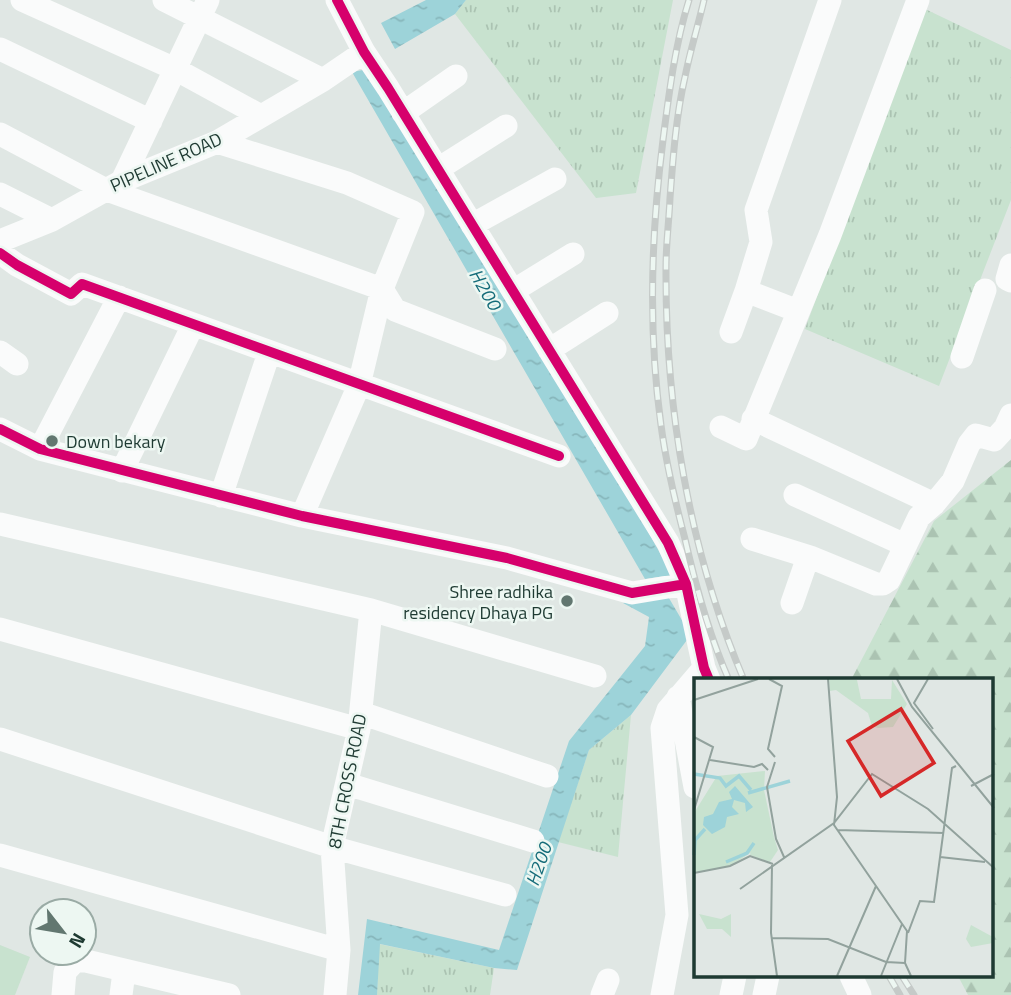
<svg xmlns="http://www.w3.org/2000/svg" width="1011" height="995" viewBox="0 0 1011 995" font-family="'Titillium Web',sans-serif">
	<defs>
		<pattern id="grass-tufts" width="24" height="20" patternUnits="userSpaceOnUse" patternTransform="scale(1.75)"><rect width="24" height="20" fill="#c8e2cf"/><path d="M3 7l-1-3M5 7V3M7 7l1-3M15 17l-1-3M17 17v-4M19 17l1-3" fill="none" stroke="#abc3b2"/></pattern>
		<pattern id="forest-firs" width="22" height="20" patternUnits="userSpaceOnUse" patternTransform="scale(1.75)"><rect width="22" height="20" fill="#c8e2cf"/><path d="M5 1l3.5 6h-7zM16 11l3.5 6h-7z" fill="#abc3b2"/></pattern>
		<pattern id="water-ripples" width="26" height="14" patternUnits="userSpaceOnUse" patternTransform="scale(1.75)"><rect width="26" height="14" fill="#9dd3d9"/><path d="M2 4q2-2 4 0t4 0M15 11q2-2 4 0t4 0" fill="none" stroke="#87b6bb"/></pattern>
	</defs>
	<rect width="100%" height="100%" fill="#e0e7e4"/>
	<path fill="url(#grass-tufts)" d="M 466,0 L 673,0 L 636,193 L 596,198 L 455,14 Z
		M 923,8 L 1011,50 L 1011,200 L 939,386 L 805,329 Z
		M 631,715 L 618,857 L 558,842 L 589,750 Z
		M 379,944 L 494,968 L 490,995 L 377,995 Z"/>
	<path fill="url(#forest-firs)" d="M 1011,460 L 1011,995 L 968,995 L 958,976 L 992,976 L 992,680 L 851,680 L 934,521 Z"/>
	<path fill="#c8e2cf" d="M 0,945 L 30,957 L 15,995 L 0,995 Z"/>
	<path fill="url(#water-ripples)" d="M 426,0 L 466,0 L 455,14 L 395,49 L 381,23 Z
		M 368,69 L 639,515 L 672,575 L 645,579 L 352,72 Z
		M 666,593 L 693,639 L 687,640 L 631,715 L 589,750 L 517,970 L 494,968 L 380,944 L 377,995 L 358,995 L 367,919 L 499,950 L 569,741 L 645,646 L 649,617 L 623,603 Z"/>
	<g fill="none" stroke-linecap="round" stroke-linejoin="round">
		<path stroke="#fafbfb" stroke-width="23" d="M 22,0 L 175,69 L 261,116
			M 164,0 L 323,80
			M 337,0 L 364,52 L 388,88 L 668,543 L 686,584 L 704,668 L 709,680
			M 0,49 L 151,121
			M 403,113 L 456,76
			M 0,134 L 104,189 L 382,289 L 395,310 L 495,349
			M 217,142 L 347,183 L 413,212 L 382,289 L 359,385 L 302,516
			M 438,169 L 506,126
			M 122,181 L 208,0
			M 0,194 L 52,220
			M 472,225 L 555,179
			M 0,241 L 52,220 L 122,181 L 217,142 L 323,80 L 364,52
			M 0,253 L 17,265 L 71,294 L 82,284 L 559,456
			M 1011,265 L 1007,279 L 1011,281
			M 513,291 L 573,254
			M 798,311 L 746,291 L 761,242 L 756,210 L 830,0
			M 731,332 L 746,291
			M 549,350 L 607,313
			M 0,352 L 17,364
			M 962,357 L 985,290
			M 753,419 L 934,504
			M 721,427 L 746,439 L 830,235 L 918,0
			M 0,429 L 40,449 L 302,516 L 507,558 L 632,593 L 686,584
			M 40,449 L 119,297
			M 122,471 L 193,325
			M 795,495 L 905,545
			M 221,496 L 269,353
			M 0,524 L 371,610 L 595,676
			M 752,539 L 810,557 L 876,584 L 883,584 L 889,580 L 919,517 L 934,504 L 953,481 L 969,444 L 976,435 L 994,440 L 1005,428 L 1011,415
			M 792,603 L 808,557
			M 0,629 L 359,729
			M 678,697 L 695,787
			M 361,713 L 547,776
			M 0,739 L 332,847 L 505,895
			M 347,784 L 533,841
			M 0,855 L 339,950
			M 851,976 L 860,995
			M 63,995 L 65,972 L 75,961 L 86,961 L 229,995
			M 121,995 L 124,972
			M 335,995 L 339,950 L 332,847 L 359,729 L 371,610
			M 602,995 L 608,980
			M 662,995 L 677,915 L 662,728 L 668,710 L 704,668
			M 731,995 L 735,976
			M 764,995 L 768,976"/>
		<g stroke="#c5cac8" stroke-width="7">
			<path id="rail" d="M 689,0 C 675,45 669,93 663,140 C 651,234 648,331 661,425 C 666,463 675,501 685,539 C 696,587 709,635 729,680
				M 704,0 C 698,26 690,51 685,77 C 676,116 673,158 670,198 C 669,221 666,244 666,267 C 665,407 689,551 744,680
				M 889,976 L 900,995
				M 902,976 L 914,995"/>
		</g>
		<use href="#rail" stroke="#edf7f2" stroke-width="4.5" stroke-dasharray="13" stroke-linecap="butt"/>
		<g stroke="#edf7f2" stroke-width="15">
			<path id="cycleway" d="M 337,0 L 364,52 L 388,88 L 668,543 L 686,584 L 704,668 L 709,680
				M 0,253 L 17,265 L 71,294 L 82,284 L 559,456
				M 0,429 L 40,449 L 302,516 L 507,558 L 632,593 L 686,584"/>
		</g>
		<use href="#cycleway" stroke="#d6006c" stroke-width="10"/>
	</g>
	<g fill="#627770" stroke="#edf7f2" stroke-width="2.5">
		<circle cx="52" cy="441" r="7"/>
		<circle cx="567" cy="601" r="7"/>
	</g>
	<g text-anchor="middle" dominant-baseline="central" stroke-width="5" stroke-linejoin="round" paint-order="stroke">
		<g font-size="18" fill="#1e3a32" stroke="#edf7f2">
			<text transform="translate(166 162) rotate(-24)">PIPELINE ROAD</text>
			<text transform="translate(347 781) rotate(-79)">8TH CROSS ROAD</text>
		</g>
		<g font-size="18" fill="#1e3a32" stroke="#edf7f2" text-anchor="start">
			<text x="66" y="441">Down bekary</text>
			<text x="553" y="591" text-anchor="end">Shree radhika<tspan x="553" dy="21">residency Dhaya PG</tspan></text>
		</g>
		<g font-size="19" font-style="italic" fill="#156c79" stroke="#edf7f2">
			<text transform="translate(486 289) rotate(60)">H200</text>
			<text transform="translate(538 864) rotate(-71)">H200</text>
		</g>
	</g>
	<g transform="translate(694 678)">
		<rect width="299" height="299" fill="#e0e7e4"/>
		<path d="M 5,236 L 27,241 L 37,236 L 37,259 L 28,251 L 13,251 Z" fill="#c8e2cf"/>
		<path d="M 135,1 L 163,2 L 167,21 L 197,21 L 198,2 L 213,26 L 199,49 L 184,50 L 178,48 L 174,35 L 142,12 L 136,13 ZM 277,247 L 299,259 L 299,265 L 277,269 L 272,261 Z" fill="#c8e2cf"/>
		<path d="M 71,93 L 70,112 L 80,159 L 38,187 L 0,195 L 0,135 L 23,98 Z" fill="#c8e2cf"/>
		<path d="M 80,159 L 84,172 L 76,184 L 56,177 L 58,167 Z" fill="#c8e2cf"/>
		<path d="M 41,108 L 59,129 L 52,134 L 51,125 L 40,122 L 38,129 L 45,136 L 33,139 L 31,149 L 18,156 L 9,147 L 10,139 L 19,136 L 25,124 L 38,121 L 35,114 Z" fill="#9dd3d9"/>
		<path fill="none" stroke="#9dd3d9" stroke-width="3.5" d="M 0,96 L 26,100 L 32,108 L 45,98 L 57,112M 54,115 L 96,103M 0,177 L 1,162 L 11,151M 32,184 L 53,175 L 60,165"/>
		<path fill="none" stroke="#92a29d" stroke-width="2" d="M 75,1 L 88,8 L 74,71 L 81,79M 134,1 L 143,119 L 140,147 L 213,253 L 211,285 L 217,298M 203,1 L 218,29 L 300,130M 234,1 L 220,25 L 239,51M 0,22 L 64,1M 0,59 L 19,69 L 0,132M 16,82 L 60,89 L 68,86 L 74,92M 81,84 L 73,109 L 82,161 L 90,179M 277,108 L 300,96M 143,152 L 250,155M 246,179 L 291,184M 78,187 L 77,255 L 83,298M 0,195 L 36,188 L 56,178 L 79,186M 46,211 L 140,145 L 178,96 L 234,131 L 300,190M 214,255 L 226,223 L 240,224 L 258,90 L 262,88M 77,260 L 134,261 L 192,284 L 211,285M 143,298 L 182,208M 187,298 L 208,246"/>
		<path fill="#d62828" fill-opacity="0.15" stroke="#d62828" stroke-width="3.5" d="M 207,31 L 240,85 L 187,118 L 154,63 Z"/>
		<rect width="299" height="299" fill="none" stroke="#1e3a32" stroke-width="3.5"/>
	</g>
	<g transform="translate(63 932) rotate(121)"><circle r="33" fill="#edf7f2" stroke="#9aaba5" stroke-width="2"/>
	<path d="M0-5L12 26L0 18L-12 26Z" fill="#627770"/>
	<text y="-10" font-size="19" font-weight="bold" text-anchor="middle" fill="#1e3a32">N</text>
	</g>
</svg>
